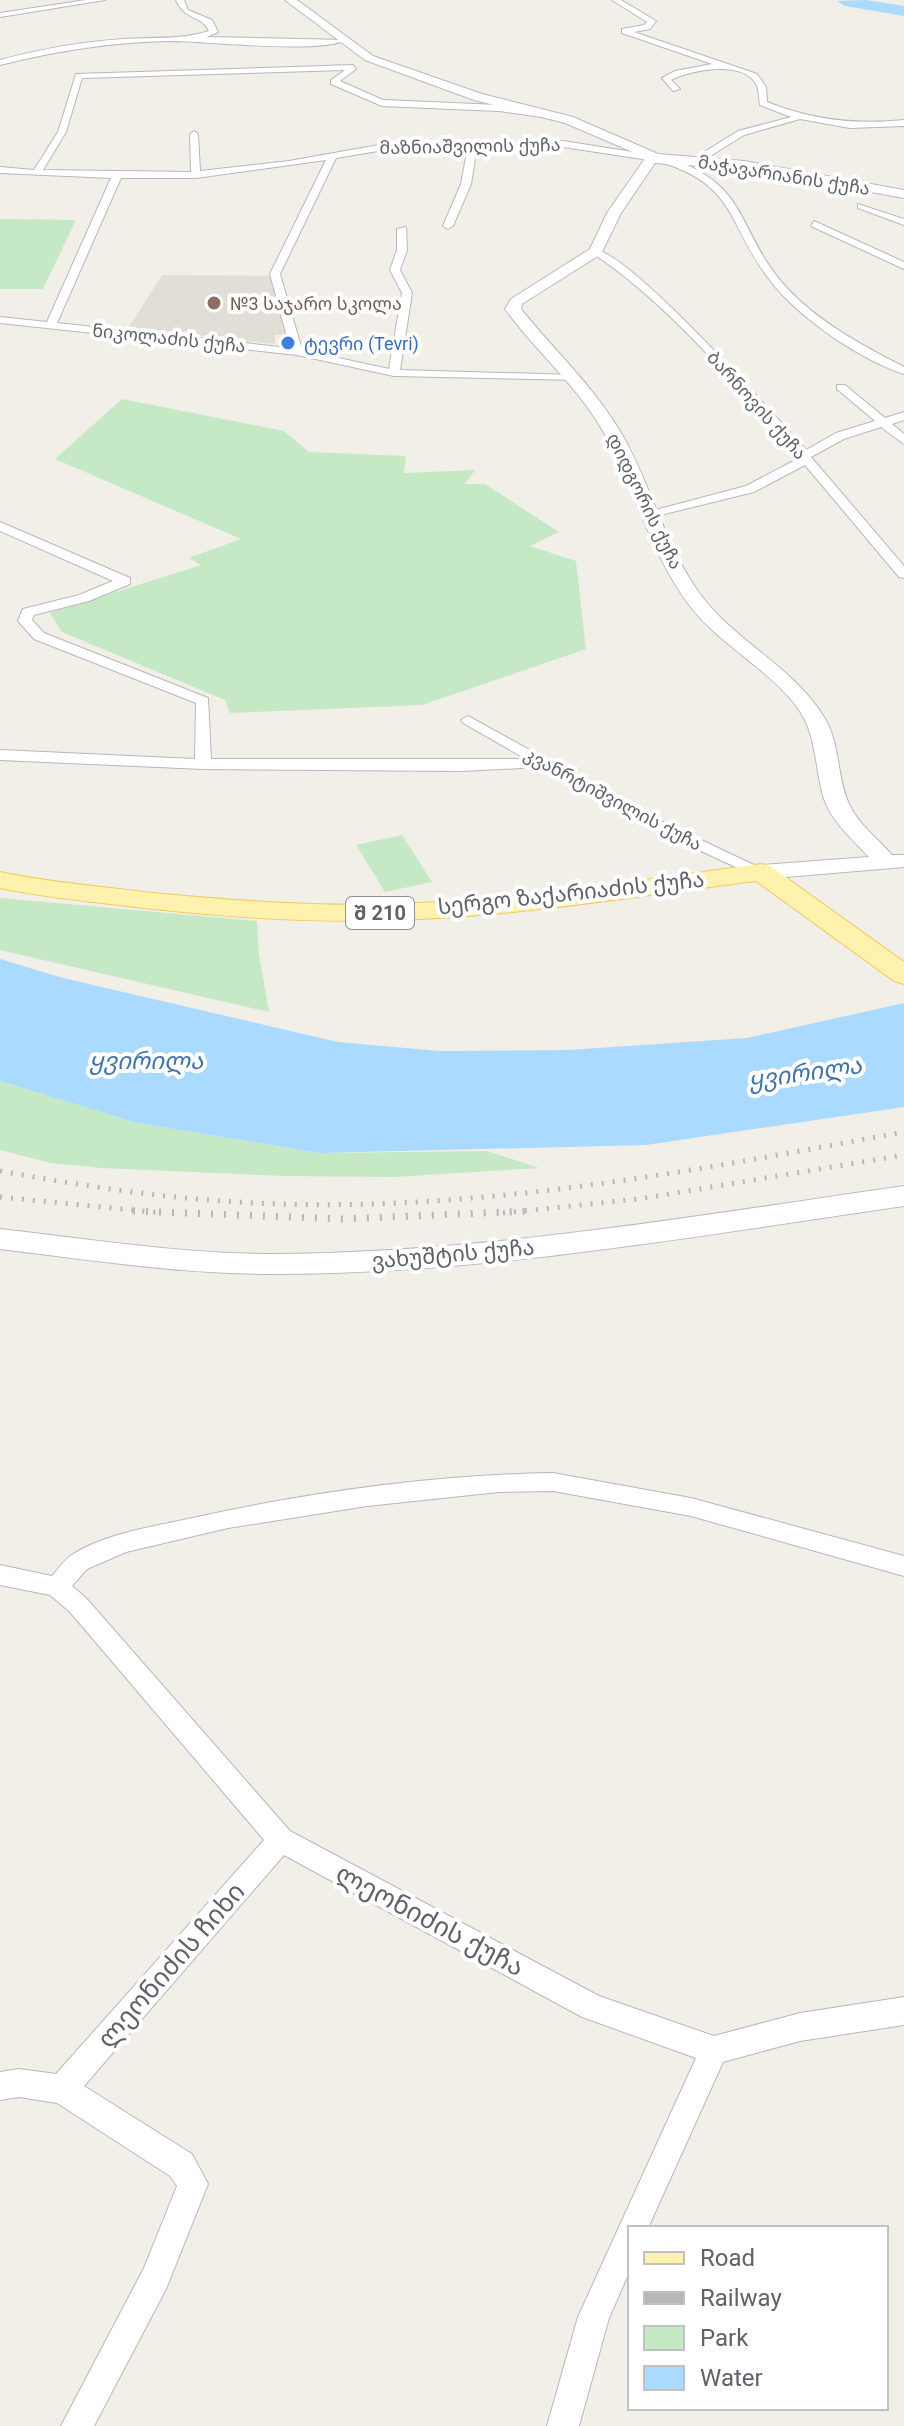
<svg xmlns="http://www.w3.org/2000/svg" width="904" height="2426" viewBox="0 0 904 2426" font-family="Roboto,'Noto Sans Georgian',sans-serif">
	<rect width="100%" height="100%" fill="#f1efe8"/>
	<path fill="#e1ded6" d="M 162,275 L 274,276 L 294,334 L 275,335 L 275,344 L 128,329 Z"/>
	<path fill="#c5e8c5" d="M 0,219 L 76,220 L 43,289 L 0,289 Z
		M 122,399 L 284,431 L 309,452 L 406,456 L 404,473 L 475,470 L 465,484 L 485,484 L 559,532 L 530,546 L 576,561 L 586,649 L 422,705 L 230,713 L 225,700 L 62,632 L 50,613 L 201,565 L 189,558 L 241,539 L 55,459 Z
		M 402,835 L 432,882 L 385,892 L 356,845 Z
		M 0,898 L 257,921 L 259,955 L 269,1012 L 0,950 Z
		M 0,1081 L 137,1123 L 319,1153 L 487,1151 L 539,1168 L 394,1177 L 285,1176 L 102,1168 L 51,1163 L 0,1150 Z"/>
	<path fill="#aadaff" d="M 0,959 L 63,978 L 338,1042 L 439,1051 L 568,1050 L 747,1038 L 904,1003 L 904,1107 L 646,1145 L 319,1153 L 137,1123 L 0,1081 Z"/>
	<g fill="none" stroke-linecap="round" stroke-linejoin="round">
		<path fill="#aadaff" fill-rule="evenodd" d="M 866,0 L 904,6 L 904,16 L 845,6 L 837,1 Z"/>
		<g stroke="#b5b8bc" stroke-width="2">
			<path id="street" d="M 86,0 L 105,0 L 0,17 L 0,13 Z
				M 176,0 L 184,0 L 188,10 L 212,20 L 218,32 L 207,37 L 346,40 C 318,54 208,41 169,41 C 111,42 56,51 0,65 L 0,60 C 40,49 81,42 123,39 C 152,37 182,40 209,31 C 201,14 186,22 176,0 Z
				M 612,0 L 621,0 L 656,21 L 650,29 L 634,32 L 757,74 L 766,87 L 767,102 C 812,120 856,125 904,120 L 904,126 L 850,128 L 800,119 L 744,135 L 699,163 L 693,163 L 693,159 L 738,131 L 791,117 L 760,105 C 759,99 759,91 757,86 C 745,59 690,70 671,80 L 680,89 L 673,91 L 662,78 L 675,71 L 712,64 L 622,33 L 622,29 L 644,25 L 647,22 Z
				M 353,65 L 356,69 L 340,81 L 383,100 L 499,105 L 567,117 L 563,120 L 499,111 L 382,106 L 331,84 L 331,80 L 345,70 L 82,78 L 66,132 L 43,170 L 191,172 L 190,134 L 194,131 L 198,134 L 200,171 L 289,161 L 396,142 L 472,147 L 563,141 L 652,155 L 649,160 L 563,147 L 476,152 L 471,184 L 453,226 L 448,229 L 443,226 L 461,184 L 467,152 L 396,148 L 336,158 L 280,274 L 302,350 L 389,369 L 402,293 L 390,270 L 397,250 L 397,229 L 406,227 L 407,250 L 400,270 L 412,293 L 400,370 L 574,375 L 580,378 L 578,380 L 394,376 L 297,355 L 0,323 L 0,317 L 47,322 L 111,178 L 0,173 L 0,167 L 34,170 L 58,132 L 76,74 ZM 326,160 L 270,274 L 290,348 L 57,323 L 121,178 L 196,178 Z
				M 663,157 C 751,181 735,231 786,287 C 818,322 862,345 904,367 L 904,374 C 859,359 797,317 769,279 C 727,224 737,185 660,162 Z
				M 858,204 L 904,219 L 904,225 L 858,208 Z
				M 814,221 L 904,262 L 904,269 L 811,226 Z
				M 592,249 C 626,247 777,418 806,450 L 836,433 L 875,421 L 837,389 L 837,385 L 845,385 L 885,418 L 904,412 L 904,420 L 892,424 L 904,434 L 904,444 L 881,427 L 844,439 L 811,457 L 904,566 L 904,578 L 899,577 L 805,465 L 754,492 L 644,519 L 644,513 L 746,486 L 799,458 C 742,391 665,300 592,253 Z
				M 0,522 L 130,578 L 130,584 L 89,601 L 34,615 L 32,620 L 44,633 L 208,698 L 211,759 L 526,759 L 463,723 L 461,720 L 468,716 L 644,813 L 769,872 L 761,877 L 755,876 L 632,819 L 540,767 L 462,771 L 203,769 L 0,760 L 0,750 L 195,759 L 196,703 L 34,639 L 18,621 L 23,609 L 79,595 L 113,581 L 0,531 Z
				M 553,1473 L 691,1498 L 904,1556 L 904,1576 L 691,1516 L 553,1491 L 499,1492 L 367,1506 L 228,1528 L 126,1552 L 87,1569 L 72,1586 L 86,1598 L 290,1831 L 599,1996 L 714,2036 L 800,2013 L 904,1997 L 904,2025 L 800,2041 L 723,2062 L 648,2228 L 630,2228 L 630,2270 L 609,2318 L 579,2426 L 547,2426 L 578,2317 L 696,2058 L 582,2017 L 284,1855 L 84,2086 L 192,2154 L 208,2184 L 166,2289 L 94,2426 L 61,2426 L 144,2268 L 177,2186 L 170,2176 L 57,2103 L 19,2097 L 0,2100 L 0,2072 L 19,2069 L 56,2074 L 264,1840 L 70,1612 L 50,1595 L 0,1585 L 0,1565 L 52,1576 C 58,1569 65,1559 73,1554 C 106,1534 146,1528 183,1520 C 304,1493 430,1475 553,1473 Z"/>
		</g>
		<g stroke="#b6babf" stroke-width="2">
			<path id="secondary" d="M 285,0 L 297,0 L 373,56 L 482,94 L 573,117 L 658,154 L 744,161 L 904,190 L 904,198 L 744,169 L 655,163 L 621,213 L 601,254 L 522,304 L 521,309 C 554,350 593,386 620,431 C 651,483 664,545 700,594 C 735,642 793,666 824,717 C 841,744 836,776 849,804 C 858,824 878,839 892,855 L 904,855 L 904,867 L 761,879 L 753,877 L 749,872 L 753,867 L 761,865 L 869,857 C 853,840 832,822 824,799 C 814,767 818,736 797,707 C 766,666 717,644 687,602 C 649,550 635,488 604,433 C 578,386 536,352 505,309 L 511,299 L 590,249 L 607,213 L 644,160 L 642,156 L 565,123 L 474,100 L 365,60 Z
				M 904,1186 L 904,1206 C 695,1236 484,1274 272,1274 C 181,1274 90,1260 0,1249 L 0,1229 C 90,1239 181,1254 272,1254 C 484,1253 695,1216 904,1186 Z"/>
		</g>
		<g stroke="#f2c960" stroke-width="2">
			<path id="primary" d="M 761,864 L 770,866 L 904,962 L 904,984 L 894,981 L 756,881 C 643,895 531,914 418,919 C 326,924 235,918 144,908 C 96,902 48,898 0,888 L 0,872 C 48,882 96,886 144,892 C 235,901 326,908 417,903 C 532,898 647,879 761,864 Z"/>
		</g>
		<use href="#street" fill="#fff" fill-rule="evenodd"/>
		<use href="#secondary" fill="#fff" fill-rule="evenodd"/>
		<use href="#primary" fill="#fff2af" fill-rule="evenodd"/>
		<path stroke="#b6b7b8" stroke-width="5" stroke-dasharray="2 9" stroke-linecap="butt" d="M 0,1171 C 74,1184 147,1196 223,1201 C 450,1218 681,1173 904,1132
			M 0,1197 L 163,1213
			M 503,1213 L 639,1199 L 904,1155"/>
		<path stroke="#b6b7b8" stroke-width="7" stroke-dasharray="2 11" stroke-linecap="butt" d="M 133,1211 L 343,1219 L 529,1211"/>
	</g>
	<circle fill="#8d6e63" stroke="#fff" stroke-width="3" cx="214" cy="303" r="8"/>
	<circle fill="#3f7fe0" stroke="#fff" stroke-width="3" cx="288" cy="343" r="8"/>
	<g text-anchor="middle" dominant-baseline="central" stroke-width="8" stroke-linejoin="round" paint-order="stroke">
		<g font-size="18" fill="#5f6368" stroke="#fff">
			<text transform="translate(470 146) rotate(-1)">მაზნიაშვილის ქუჩა</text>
			<text transform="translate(784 175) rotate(9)">მაჭავარიანის ქუჩა</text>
			<text transform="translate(169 338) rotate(6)">ნიკოლაძის ქუჩა</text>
			<text transform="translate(757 405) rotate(48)">ბარნოვის ქუჩა</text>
			<text transform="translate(645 501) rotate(64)">დიდგორის ქუჩა</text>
			<text transform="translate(613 799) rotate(28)">კვანრტიშვილის ქუჩა</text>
		</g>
		<g font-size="18" fill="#785e54" stroke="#fff" text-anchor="start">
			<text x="230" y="303">№3 საჯარო სკოლა</text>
		</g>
		<g font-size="18" fill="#366cbe" stroke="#fff" text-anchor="start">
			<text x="304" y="343">ტევრი (Tevri)</text>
		</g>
		<rect fill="#fff" stroke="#8f9295" stroke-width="2" x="346" y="897" width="68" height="32" rx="6"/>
		<g font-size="20" font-weight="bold" fill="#5f6368">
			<text x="380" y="913">შ 210</text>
		</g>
		<g font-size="22" fill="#5f6368" stroke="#fff">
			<text transform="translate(571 893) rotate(-6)">სერგო ზაქარიაძის ქუჩა</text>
			<text transform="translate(453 1254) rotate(-5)">ვახუშტის ქუჩა</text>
		</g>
		<g font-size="24" font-style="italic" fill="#4174aa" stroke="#fff">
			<text x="146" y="1061">ყვირილა</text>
			<text transform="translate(805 1073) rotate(-8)">ყვირილა</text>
		</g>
		<g font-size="26" fill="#5f6368" stroke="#fff">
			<text transform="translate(430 1920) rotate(28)">ლეონიძის ქუჩა</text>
			<text transform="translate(171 1965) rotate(-49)">ლეონიძის ჩიხი</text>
		</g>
	</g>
	<rect x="628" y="2226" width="260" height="184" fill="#ffffff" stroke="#bfc1c3" stroke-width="2"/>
	<rect x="644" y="2252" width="40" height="12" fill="#fff2af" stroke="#bfc1c3" stroke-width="2"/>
	<text x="700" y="2266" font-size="24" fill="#5f6368">Road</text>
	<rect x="644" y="2292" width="40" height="12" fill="#b6b7b8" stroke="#bfc1c3" stroke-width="2"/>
	<text x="700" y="2306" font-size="24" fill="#5f6368">Railway</text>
	<rect x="644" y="2326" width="40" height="24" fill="#c5e8c5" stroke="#bfc1c3" stroke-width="2"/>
	<text x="700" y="2346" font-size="24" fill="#5f6368">Park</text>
	<rect x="644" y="2366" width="40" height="24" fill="#aadaff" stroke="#bfc1c3" stroke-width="2"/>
	<text x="700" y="2386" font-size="24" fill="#5f6368">Water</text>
</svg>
